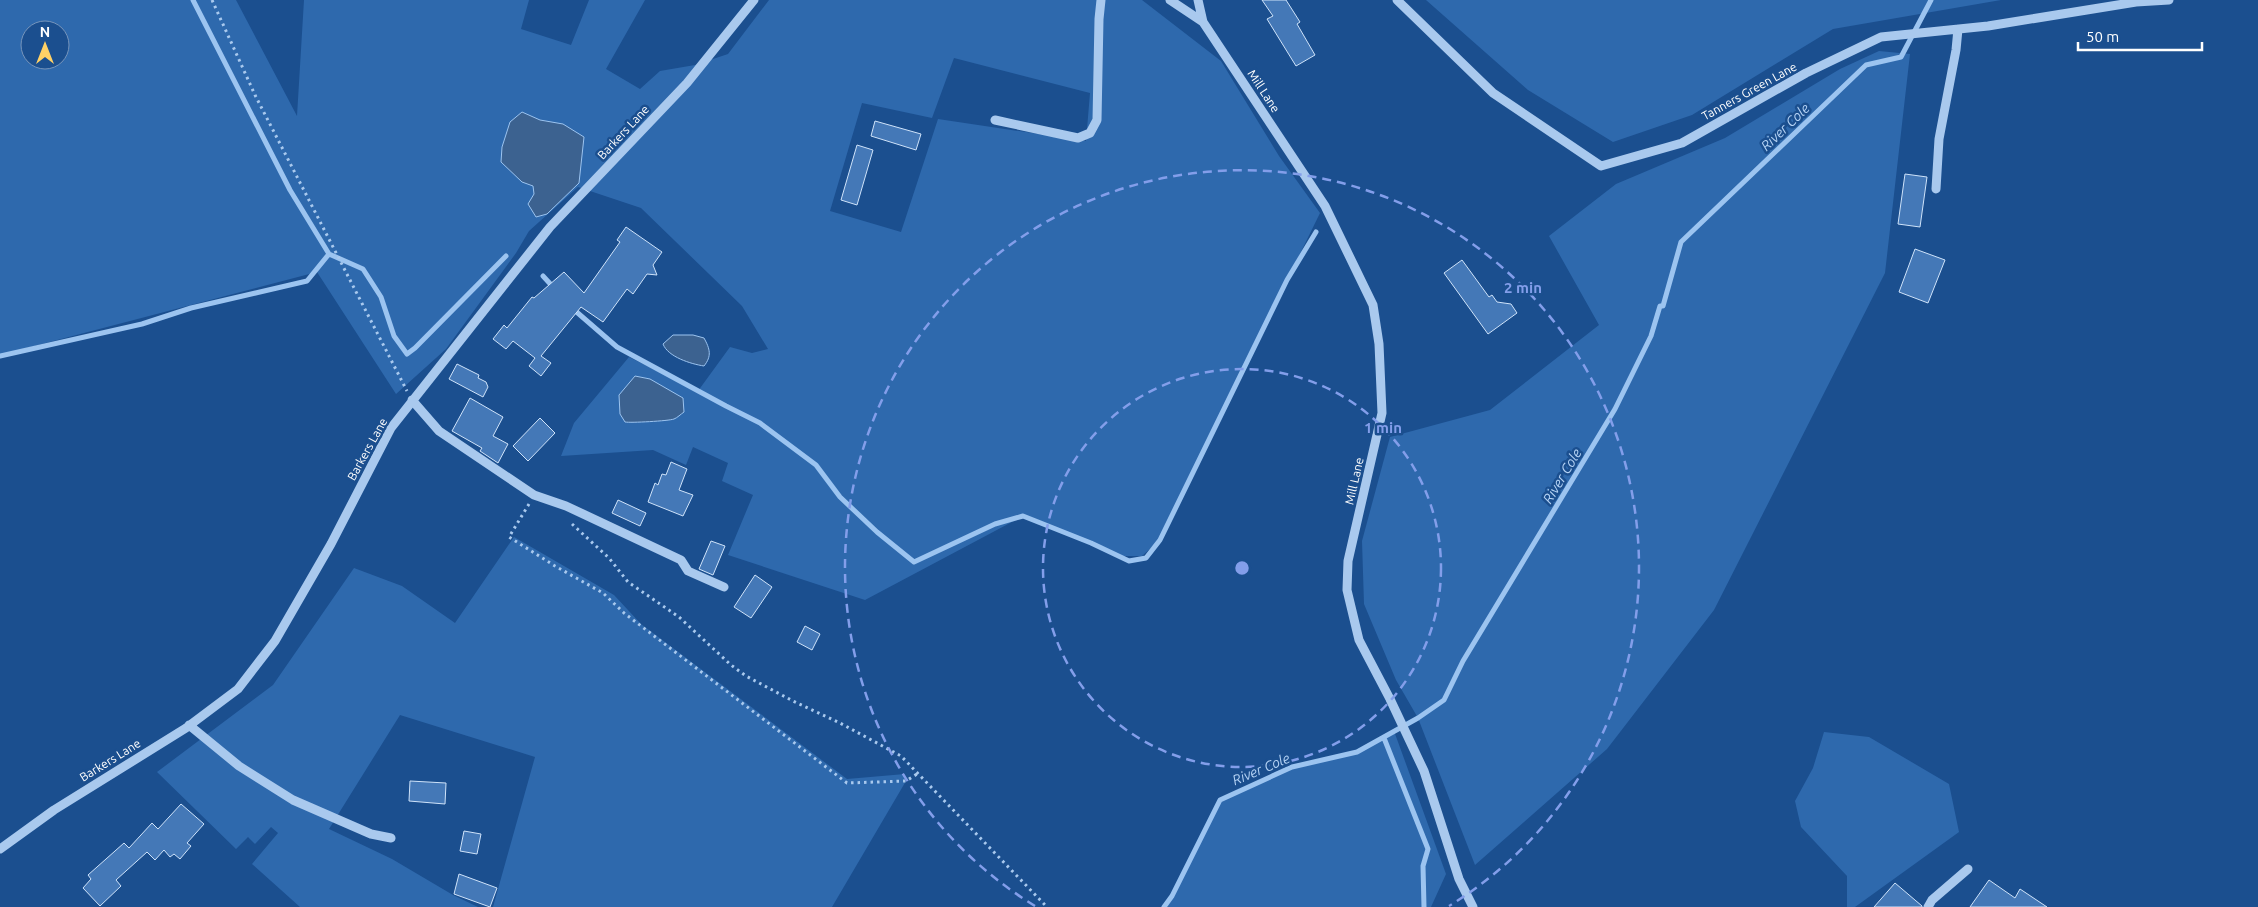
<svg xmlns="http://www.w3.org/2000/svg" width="2258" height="907" viewBox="0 0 2258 907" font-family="Ubuntu,sans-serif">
	<rect width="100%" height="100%" fill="#1b4f8f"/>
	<path fill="#2e69ad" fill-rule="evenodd" d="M 0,0 L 236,0 L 297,116 L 304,0 L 529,0 L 521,29 L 571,45 L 589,0 L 645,0 L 606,69 L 640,89 L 660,71 L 695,65 L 728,54 L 769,0 L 1142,0 L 1221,61 L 1279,156 L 1320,213 L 1160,540 L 1142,556 L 1122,556 L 1023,516 L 865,600 L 728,555 L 753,495 L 722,481 L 728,463 L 693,447 L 686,465 L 653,450 L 561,456 L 574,423 L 629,357 L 698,391 L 730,347 L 752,353 L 768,349 L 742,306 L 641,208 L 578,187 L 529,231 L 516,253 L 446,349 L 396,394 L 317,272 L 0,355 ZM 30,30 L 60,30 L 60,60 L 30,60 ZM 954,58 L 1090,93 L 1086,141 L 938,119 L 901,232 L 830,211 L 862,103 L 932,118 Z
		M 1426,0 L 2001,0 L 1833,29 L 1692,115 L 1613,142 L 1528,90 Z
		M 1879,51 L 1910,54 L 1885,273 L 1714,610 L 1607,749 L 1475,865 L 1418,718 L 1396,680 L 1364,604 L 1362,541 L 1390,437 L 1490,410 L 1599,325 L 1549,236 L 1616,184 L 1725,138 L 1840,69 Z
		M 514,537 L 614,595 L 641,624 L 847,779 L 905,774 L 906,781 L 832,907 L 493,907 L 535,757 L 400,715 L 329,829 L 392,859 L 453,895 L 478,907 L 300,907 L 252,864 L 278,833 L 271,827 L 255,844 L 248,837 L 236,849 L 157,772 L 273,685 L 354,568 L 402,586 L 455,623 Z
		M 1394,731 L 1446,874 L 1431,907 L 1164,907 L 1172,896 L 1220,800 L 1292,767 L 1357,752 Z
		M 1824,732 L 1869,737 L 1949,784 L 1959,832 L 1855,907 L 1847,907 L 1847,876 L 1801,827 L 1795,801 L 1813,768 Z"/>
	<path fill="#3c6290" stroke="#9cc4f0" d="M 522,112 L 540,120 L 563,124 L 584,137 L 579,183 L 547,214 L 536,217 L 528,204 L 534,194 L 533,186 L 522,182 L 501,162 L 502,147 L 510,122 Z
		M 673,335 L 693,335 L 704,338 C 710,349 712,356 704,366 C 691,364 668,357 663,344 Z
		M 635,376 L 650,379 L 683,398 L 684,412 C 681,414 677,418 674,419 C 669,421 630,423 625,422 L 620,414 L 619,395 Z"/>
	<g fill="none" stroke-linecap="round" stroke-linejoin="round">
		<path stroke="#9cc4f0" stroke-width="5" d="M 193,0 L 290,190 L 329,254
			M 543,276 L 554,288
			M 572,308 L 617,347 L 726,406 L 760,423 L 816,465 L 840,497 L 877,532 L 914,562 L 995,524 L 1023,516 L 1091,543 L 1129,561 L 1146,558 L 1160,540 L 1287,280 L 1316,232
			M 0,356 L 142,324 L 191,308 L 307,281 L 329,254 L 363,269 L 381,297 L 394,336 L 407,354 L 415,348 L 506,256
			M 1384,738 L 1428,849 L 1423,866 L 1424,907
			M 1164,907 L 1172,896 L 1220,800 L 1292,767 L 1357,752 L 1418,718 L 1444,700 L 1463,661 L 1615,409 L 1651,336 L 1660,306 L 1663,306 L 1681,242 L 1866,65 L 1901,57 L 1931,0"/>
	</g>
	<path fill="#4478b7" stroke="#cfe3fa" d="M 1262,0 L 1286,0 L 1300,22 L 1297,24 L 1315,55 L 1296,66 L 1267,19 L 1273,16 Z
		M 875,121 L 921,134 L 916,150 L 871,136 Z
		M 857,145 L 873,150 L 857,205 L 841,200 Z
		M 1905,174 L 1927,177 L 1920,227 L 1898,224 Z
		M 626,227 L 662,252 L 653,265 L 657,275 L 647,274 L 633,294 L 627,289 L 603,322 L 581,307 L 541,356 L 551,363 L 541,376 L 529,366 L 535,358 L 513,341 L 506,349 L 493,339 L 504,325 L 507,328 L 532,297 L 534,298 L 564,272 L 584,293 L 620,242 L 617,240 Z
		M 1915,249 L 1945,260 L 1928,303 L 1899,292 Z
		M 1462,260 L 1489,297 L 1492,295 L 1497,302 L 1511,304 L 1517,313 L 1488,334 L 1444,273 Z
		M 457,364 L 479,375 L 478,378 L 486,382 L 488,387 L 483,397 L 449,379 Z
		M 470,398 L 503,417 L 493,436 L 508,444 L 498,463 L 480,451 L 482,448 L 452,431 Z
		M 540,418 L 555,433 L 528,461 L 513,446 Z
		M 671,462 L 687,469 L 679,490 L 693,495 L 683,516 L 648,502 L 655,483 L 658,485 L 662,474 L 666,475 Z
		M 618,500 L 646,513 L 640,526 L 612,513 Z
		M 711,541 L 725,546 L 713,575 L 699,569 Z
		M 755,575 L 772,587 L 751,618 L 734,607 Z
		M 805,626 L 820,634 L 812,650 L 797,642 Z
		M 410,781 L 446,783 L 445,804 L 409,801 Z
		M 181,804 L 204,824 L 187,843 L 191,846 L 180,859 L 174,854 L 170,857 L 164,850 L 155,860 L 147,852 L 116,880 L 121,886 L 100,906 L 83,888 L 91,879 L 88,875 L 124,843 L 129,848 L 152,823 L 158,829 Z
		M 464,831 L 481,834 L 477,854 L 460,851 Z
		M 459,874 L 497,888 L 490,907 L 454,894 Z
		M 1989,880 L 2015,898 L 2020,889 L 2047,907 L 1970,907 Z
		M 1895,883 L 1922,906 L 1922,907 L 1874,907 Z"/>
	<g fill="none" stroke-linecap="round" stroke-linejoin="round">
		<path stroke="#a9c9ee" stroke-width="3" stroke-dasharray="2.5 4" stroke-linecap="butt" d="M 212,0 L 255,95 L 407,391
			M 529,504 L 509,537 L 555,566 L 603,593 L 624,613 L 847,783 L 906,781 L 917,774
			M 572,524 L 609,558 L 628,582 L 679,617 L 731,665 L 746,676 L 793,701 L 840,723 L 901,756 L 1047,907"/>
		<path stroke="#a9c9ee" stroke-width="9" d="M 1170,0 L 1203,22 L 1325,206 L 1373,305 L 1379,344 L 1382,413 L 1348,561 L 1347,590 L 1359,640 L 1390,699 L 1424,771 L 1459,879 L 1473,907
			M 1198,0 L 1203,22
			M 1397,0 L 1493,93 L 1601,166 L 1682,143 L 1806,73 L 1881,37 L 1988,26 L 2136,2 L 2169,0
			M 995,120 L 1078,138 L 1090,133 L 1097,120 L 1099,19 L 1101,0
			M 1936,189 L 1939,139 L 1956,50 L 1958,29
			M 412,400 L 439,431 L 534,495 L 566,506 L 681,560 L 688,571 L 724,587
			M 189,725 L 239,766 L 293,800 L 371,834 L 391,838
			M 0,849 L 54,810 L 186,728 L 238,689 L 275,641 L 331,544 L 391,428 L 550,227 L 687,83 L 754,0
			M 1928,907 L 1932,900 L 1968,869"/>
	</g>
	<g fill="none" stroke="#839eea" stroke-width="2.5" stroke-dasharray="9 6">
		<circle cx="1242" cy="568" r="199"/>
		<path d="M1035 906A397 397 0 1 1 1449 906"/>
	</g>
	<g text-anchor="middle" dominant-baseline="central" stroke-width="5" stroke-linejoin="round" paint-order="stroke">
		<g font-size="12" fill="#fff" stroke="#1b4f8f">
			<text transform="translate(1264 91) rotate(57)">Mill Lane</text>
			<text transform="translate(1749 91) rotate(-29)">Tanners Green Lane</text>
			<text transform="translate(623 132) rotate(-47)">Barkers Lane</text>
			<text transform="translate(367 449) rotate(-61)">Barkers Lane</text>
			<text transform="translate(1354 481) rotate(-77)">Mill Lane</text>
			<text transform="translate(110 760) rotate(-32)">Barkers Lane</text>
		</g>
		<g font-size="14" font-style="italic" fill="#b5d3f5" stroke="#1b4f8f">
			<text transform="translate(1785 127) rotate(-44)">River Cole</text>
			<text transform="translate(1562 476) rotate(-59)">River Cole</text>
			<text transform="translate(1261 769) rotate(-23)">River Cole</text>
		</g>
	</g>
	<circle cx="1242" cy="568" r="8" fill="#839eea" stroke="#1b4f8f" stroke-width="2.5"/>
	<g font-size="15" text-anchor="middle" font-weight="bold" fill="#839eea" stroke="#1b4f8f" stroke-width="5" stroke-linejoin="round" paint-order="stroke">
		<text x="1523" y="293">2 min</text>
		<text x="1383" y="433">1 min</text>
	</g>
	<g transform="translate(45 45)"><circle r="24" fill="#1b4f8f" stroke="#7695bc"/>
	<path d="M0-4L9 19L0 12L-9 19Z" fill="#ffd166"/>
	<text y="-8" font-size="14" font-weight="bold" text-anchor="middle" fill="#ffffff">N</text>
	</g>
	<path d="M2078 42v8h124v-8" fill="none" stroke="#ffffff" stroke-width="2.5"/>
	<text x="2086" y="42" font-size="15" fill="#ffffff" stroke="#1b4f8f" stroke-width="4" paint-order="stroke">50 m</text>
</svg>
